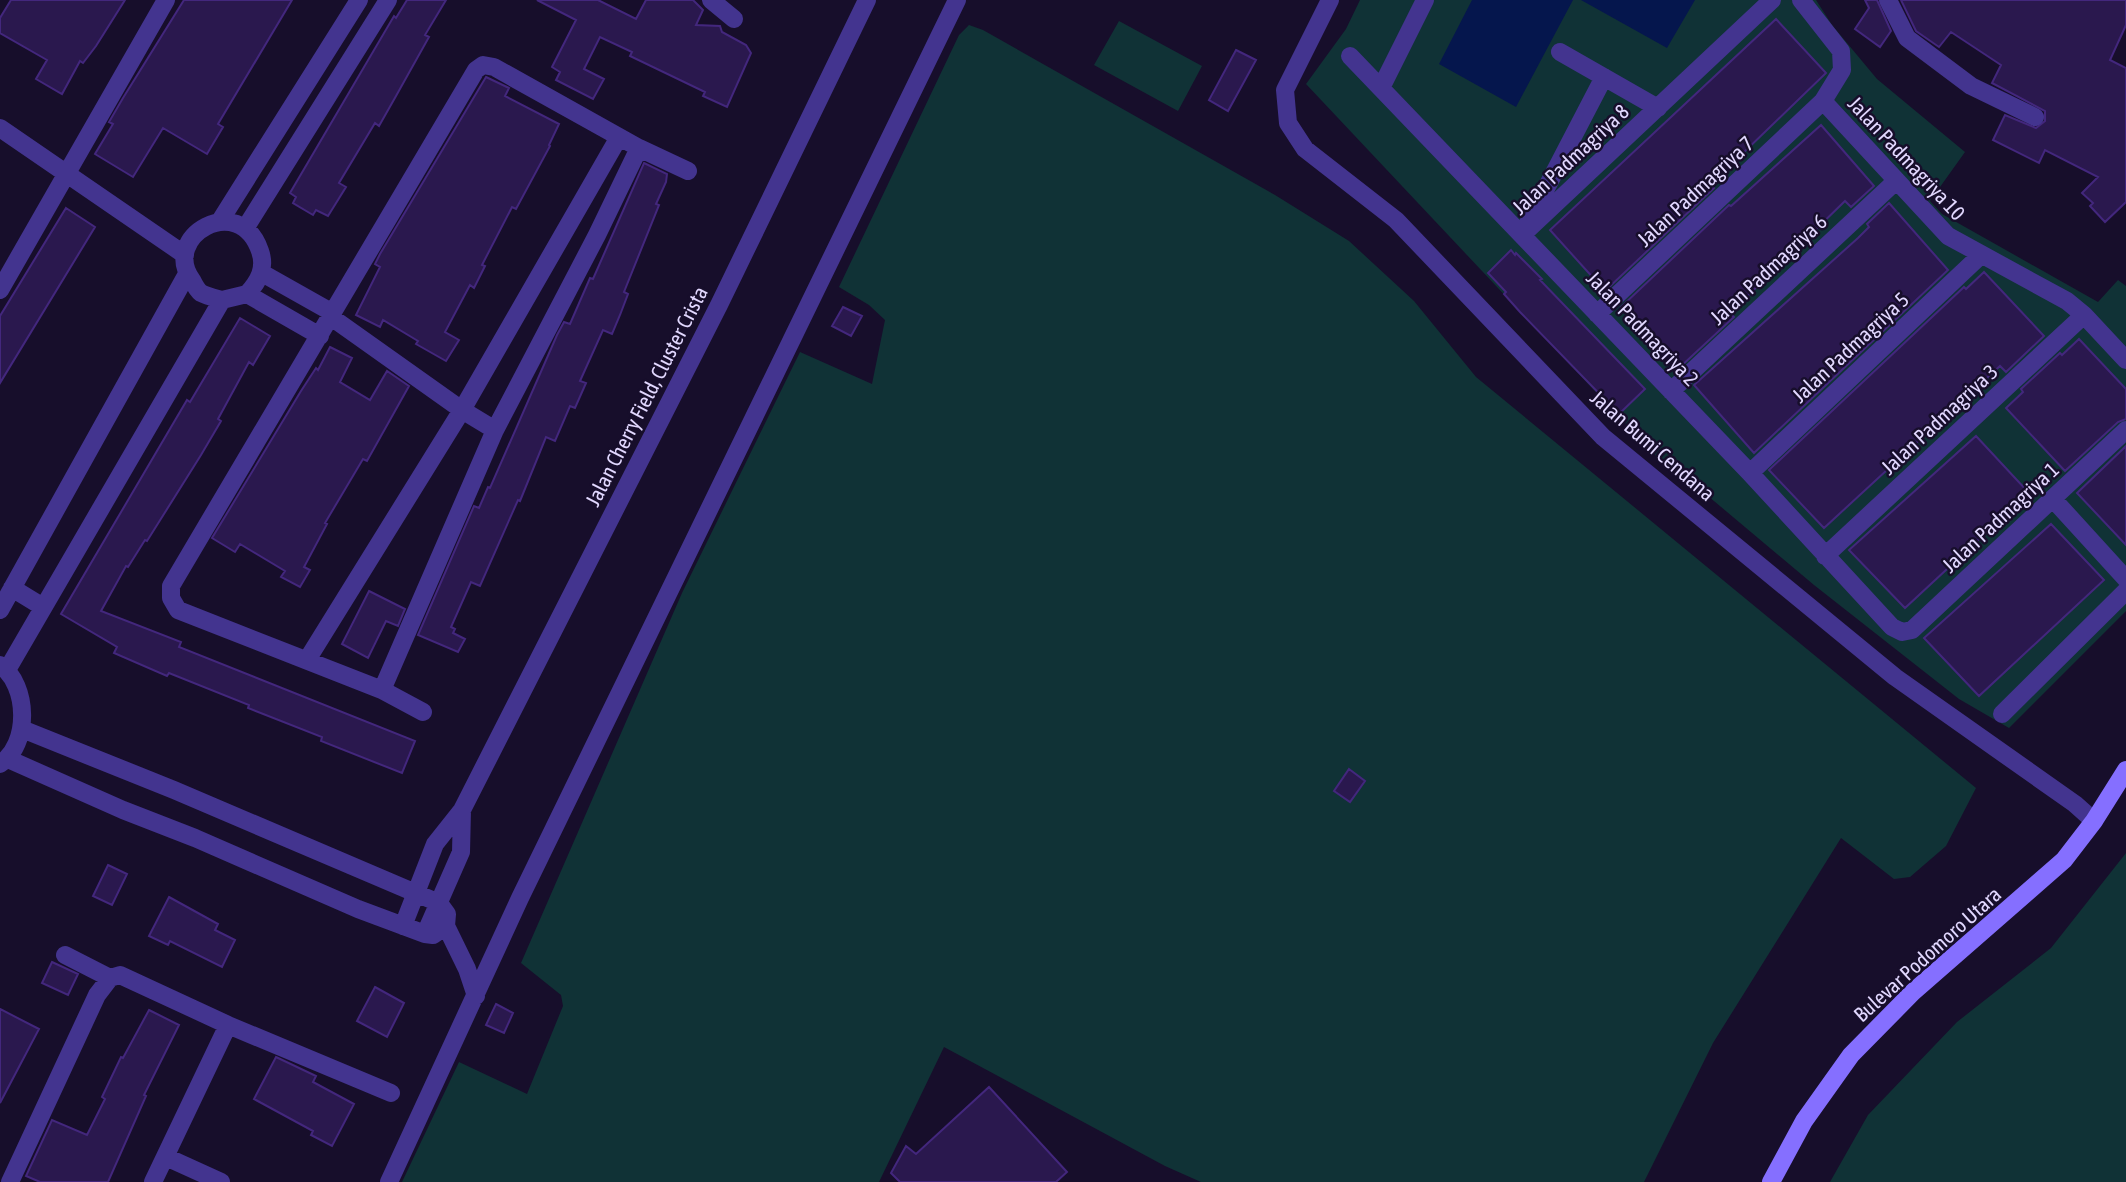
<svg xmlns="http://www.w3.org/2000/svg" width="2126" height="1182" viewBox="0 0 2126 1182" font-family="'Asap Condensed',sans-serif">
	<rect width="100%" height="100%" fill="#170e2b"/>
	<path fill="#103236" d="M 1360,0 L 1816,0 L 1832,25 L 1877,79 L 1965,152 L 1930,201 L 1942,214 L 2098,302 L 2118,280 L 2126,286 L 2126,611 L 2009,728 L 1959,699 L 1814,585 L 1708,496 L 1658,458 L 1306,84 L 1346,29 Z
		M 1119,21 L 1202,66 L 1178,111 L 1094,65 Z
		M 969,25 L 983,30 L 1275,195 L 1349,241 L 1414,301 L 1476,377 L 1976,788 L 1946,846 L 1910,877 L 1894,879 L 1841,838 L 1713,1043 L 1644,1182 L 1201,1182 L 1165,1166 L 944,1047 L 879,1182 L 402,1182 L 459,1062 L 527,1094 L 563,1006 L 561,995 L 521,963 L 682,593 L 800,352 L 872,384 L 885,320 L 869,305 L 839,287 L 959,35 Z
		M 2126,853 L 2126,1182 L 1830,1182 L 1868,1115 L 1957,1022 L 2051,948 Z"/>
	<path fill="#05164d" d="M 1472,0 L 1573,0 L 1516,107 L 1439,64 Z
		M 1581,0 L 1695,0 L 1667,48 Z"/>
	<path fill="#2a184e" stroke="#43277d" stroke-width="2" d="M 11,0 L 125,0 L 96,46 L 83,63 L 80,61 L 62,94 L 36,79 L 47,60 L 0,33 L 0,18 Z
		M 184,0 L 292,0 L 218,124 L 223,127 L 207,154 L 163,128 L 133,177 L 95,154 L 113,124 L 109,122 L 123,98 Z
		M 407,0 L 446,0 L 425,35 L 429,37 L 396,96 L 379,126 L 375,123 L 339,183 L 346,187 L 328,216 L 316,210 L 313,215 L 293,203 L 296,197 L 290,193 L 394,16 L 396,18 Z
		M 537,0 L 598,0 L 636,19 L 646,0 L 693,0 L 703,10 L 696,25 L 720,26 L 722,32 L 746,45 L 751,53 L 727,107 L 703,96 L 705,92 L 630,56 L 632,52 L 600,37 L 584,69 L 604,79 L 593,99 L 556,80 L 560,72 L 552,67 L 576,20 Z
		M 1865,0 L 1877,0 L 1891,31 L 1880,47 L 1855,29 L 1869,8 Z
		M 1901,0 L 2126,0 L 2126,25 L 2110,60 L 2126,68 L 2126,202 L 2105,222 L 2090,206 L 2093,203 L 2082,193 L 2098,177 L 2045,150 L 2039,163 L 1993,140 L 2005,115 L 2036,128 L 2045,121 L 2045,111 L 1992,83 L 2001,65 L 1951,32 L 1939,47 L 1916,31 Z
		M 1776,19 L 1826,73 L 1710,185 L 1714,188 L 1605,291 L 1550,230 Z
		M 1236,50 L 1256,60 L 1228,111 L 1209,100 Z
		M 486,77 L 509,88 L 505,96 L 559,124 L 549,145 L 550,146 L 516,209 L 512,207 L 482,265 L 485,266 L 474,288 L 470,285 L 445,332 L 459,340 L 446,361 L 416,344 L 418,341 L 383,320 L 380,327 L 356,315 L 380,267 L 375,264 L 380,254 Z
		M 1821,125 L 1874,186 L 1851,207 L 1845,201 L 1730,313 L 1734,317 L 1679,368 L 1621,307 L 1729,205 L 1731,206 Z
		M 644,163 L 667,174 L 666,182 L 656,204 L 659,205 L 624,292 L 628,294 L 620,315 L 612,334 L 603,330 L 580,381 L 586,383 L 575,408 L 570,406 L 555,441 L 546,437 L 520,501 L 518,500 L 480,586 L 471,582 L 451,627 L 455,629 L 453,633 L 465,639 L 458,652 L 418,635 L 474,506 L 479,508 L 488,487 L 490,488 L 557,335 L 564,322 L 570,324 L 590,278 L 593,279 Z
		M 1889,203 L 1948,270 L 1754,453 L 1694,385 L 1858,238 L 1869,227 L 1867,224 Z
		M 66,208 L 95,227 L 0,383 L 0,316 Z
		M 1511,250 L 1515,255 L 1516,253 L 1542,279 L 1540,280 L 1645,389 L 1619,414 L 1520,312 L 1504,294 L 1506,292 L 1488,273 Z
		M 1984,272 L 2044,336 L 2006,372 L 2000,366 L 1824,528 L 1769,470 L 1964,287 L 1966,289 Z
		M 843,307 L 862,316 L 851,336 L 832,326 Z
		M 240,318 L 270,336 L 253,365 L 249,362 L 218,419 L 221,421 L 201,455 L 147,541 L 145,540 L 128,567 L 126,566 L 101,611 L 181,642 L 179,647 L 415,741 L 402,773 L 321,741 L 322,737 L 248,708 L 249,705 L 169,673 L 167,676 L 114,653 L 117,647 L 61,614 L 187,400 L 190,402 Z
		M 2079,339 L 2126,389 L 2126,419 L 2118,422 L 2065,471 L 2006,408 L 2023,392 L 2021,389 L 2060,353 L 2062,355 Z
		M 330,347 L 352,358 L 340,382 L 370,400 L 387,371 L 409,386 L 367,461 L 363,459 L 325,523 L 327,524 L 304,567 L 310,570 L 300,587 L 281,577 L 285,571 L 240,544 L 235,552 L 212,538 L 301,391 L 316,368 L 318,370 Z
		M 1976,436 L 2029,493 L 1905,608 L 1849,550 Z
		M 2126,446 L 2126,545 L 2077,493 Z
		M 2051,524 L 2104,580 L 1979,696 L 1924,638 Z
		M 369,591 L 405,609 L 398,626 L 386,621 L 368,658 L 342,644 Z
		M 1349,769 L 1365,781 L 1350,802 L 1334,791 Z
		M 108,865 L 127,874 L 112,905 L 93,896 Z
		M 169,897 L 218,924 L 215,930 L 235,940 L 222,967 L 170,941 L 168,945 L 149,936 Z
		M 52,962 L 78,974 L 68,995 L 42,983 Z
		M 375,987 L 404,1003 L 387,1037 L 357,1021 Z
		M 496,1004 L 513,1013 L 504,1033 L 486,1025 Z
		M 0,1009 L 39,1029 L 0,1103 Z
		M 149,1010 L 179,1025 L 144,1095 L 146,1096 L 108,1182 L 40,1182 L 26,1176 L 52,1120 L 87,1135 L 105,1099 L 102,1097 L 121,1057 L 123,1058 Z
		M 276,1057 L 316,1076 L 313,1082 L 354,1104 L 332,1146 L 311,1135 L 313,1131 L 254,1099 Z
		M 989,1087 L 1067,1172 L 1056,1182 L 900,1182 L 891,1173 L 906,1146 L 916,1154 Z"/>
	<g fill="none" stroke-linecap="round" stroke-linejoin="round">
		<path stroke="#43348f" stroke-width="18" d="M 711,0 L 734,19
			M 1330,0 L 1285,90 L 1288,123 L 1305,149 L 1396,220 L 1603,437 L 1895,677 L 2075,804 L 2094,821
			M 1801,0 L 1841,51 L 1842,70 L 1823,101 L 1948,236 L 2067,301 L 2084,315 L 2126,360
			M 1888,0 L 1907,38 L 1971,86 L 2035,117
			M 1560,52 L 1658,108
			M 1350,56 L 1750,473 L 1892,627 L 1902,632 L 1912,630 L 2126,430
			M 1381,88 L 1425,0
			M 0,128 L 185,255
			M 220,221 L 359,0
			M 1528,223 L 1604,77
			M 246,227 L 388,0
			M 1522,235 L 1772,0
			M 262,273 L 333,313
			M 0,290 L 166,0
			M 247,294 L 320,336
			M 1597,314 L 1823,101
			M 331,317 L 462,410 L 495,430
			M 1671,391 L 1896,181
			M 1750,473 L 1981,255
			M 2053,499 L 2126,579
			M 1825,556 L 2084,315
			M 12,588 L 43,607
			M 0,610 L 187,274
			M 307,660 L 462,410 L 619,137
			M 0,665 C 29,685 30,745 0,764
			M 7,670 L 222,300 L 247,294 C 259,281 266,268 260,251 C 239,190 160,237 192,280 C 194,284 197,290 201,293 C 207,296 215,298 222,300
			M 382,690 L 495,430 L 597,235 L 639,148
			M 423,712 L 382,690 L 178,610 L 171,598 L 171,586 L 476,70 L 483,65 L 494,67 L 639,148 L 688,171
			M 2002,714 L 2126,591
			M 8,759 L 123,810 L 195,838 L 358,909 L 425,934 L 433,935 L 446,926 L 447,914 L 439,903 L 174,790 L 22,729
			M 403,926 L 435,844 L 462,810 L 719,305 L 867,0
			M 446,926 L 467,969 L 476,996
			M 425,934 L 461,852 L 462,810
			M 65,955 L 110,978
			M 166,1157 L 221,1182
			M 10,1182 L 97,995 L 110,978 L 120,975 L 228,1025 L 391,1093
			M 153,1182 L 228,1025
			M 389,1182 L 520,898 L 957,0"/>
		<path stroke="#856fff" stroke-width="18" d="M 1771,1182 L 1804,1121 L 1851,1055 L 1913,992 L 2064,860 L 2094,821 L 2126,770"/>
	</g>
	<g text-anchor="middle" dominant-baseline="central" stroke-width="5" stroke-linejoin="round" paint-order="stroke">
		<g font-size="21" fill="#e2d8ff" stroke="#170e2b">
			<text transform="translate(1907 158) rotate(47)">Jalan Padmagriya 10</text>
			<text transform="translate(1570 159) rotate(-43)">Jalan Padmagriya 8</text>
			<text transform="translate(1695 191) rotate(-43)">Jalan Padmagriya 7</text>
			<text transform="translate(1768 269) rotate(-43)">Jalan Padmagriya 6</text>
			<text transform="translate(1643 328) rotate(46)">Jalan Padmagriya 2</text>
			<text transform="translate(1850 347) rotate(-43)">Jalan Padmagriya 5</text>
			<text transform="translate(646 396) rotate(-63)">Jalan Cherry Field, Cluster Crista</text>
			<text transform="translate(1939 419) rotate(-43)">Jalan Padmagriya 3</text>
			<text transform="translate(1653 445) rotate(41)">Jalan Bumi Cendana</text>
			<text transform="translate(2000 517) rotate(-43)">Jalan Padmagriya 1</text>
			<text transform="translate(1927 954) rotate(-42)">Bulevar Podomoro Utara</text>
		</g>
	</g>
</svg>
